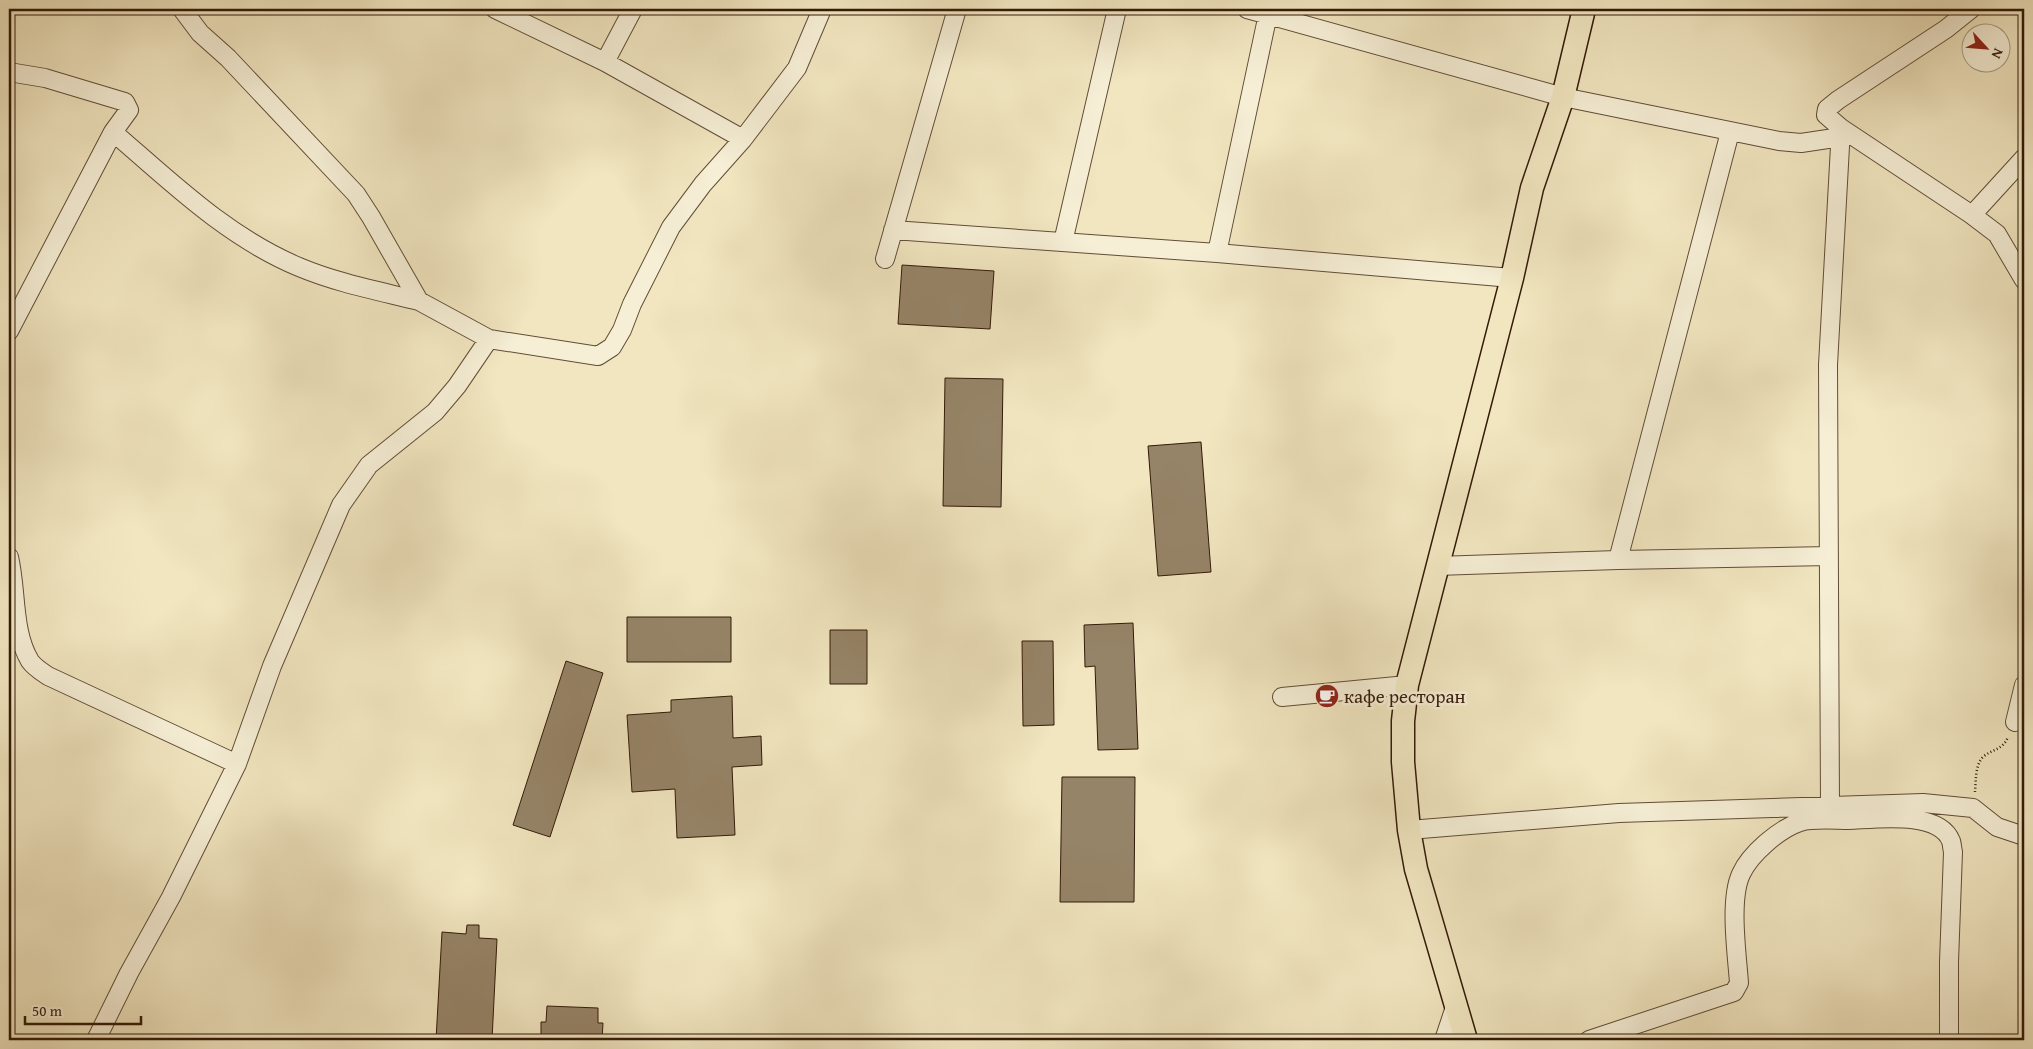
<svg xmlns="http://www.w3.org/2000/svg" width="2033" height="1049" viewBox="0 0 2033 1049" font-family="'Gentium Book Plus',serif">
	<rect width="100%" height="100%" fill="#f1e6c0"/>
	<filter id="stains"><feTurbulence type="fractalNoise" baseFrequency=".004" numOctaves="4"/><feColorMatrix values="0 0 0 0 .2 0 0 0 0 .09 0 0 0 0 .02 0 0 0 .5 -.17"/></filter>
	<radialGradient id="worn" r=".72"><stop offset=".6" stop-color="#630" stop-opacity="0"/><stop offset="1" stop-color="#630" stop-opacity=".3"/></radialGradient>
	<path fill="#968468" stroke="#331a08" d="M 902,265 L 994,271 L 990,329 L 898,324 Z
		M 945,378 L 1003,379 L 1001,507 L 943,506 Z
		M 1201,442 L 1211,572 L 1158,576 L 1148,446 Z
		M 627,617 L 731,617 L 731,662 L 627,662 Z
		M 1133,623 L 1138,749 L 1098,750 L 1095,666 L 1085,667 L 1084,625 Z
		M 830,630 L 867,630 L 867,684 L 830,684 Z
		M 1022,641 L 1053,641 L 1054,725 L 1023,726 Z
		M 566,661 L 603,673 L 550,837 L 513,825 Z
		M 732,696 L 733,738 L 761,736 L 762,765 L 732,767 L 735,835 L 677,838 L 675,789 L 632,792 L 627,715 L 671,712 L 671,700 Z
		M 1062,777 L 1135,777 L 1134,902 L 1060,902 Z
		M 467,925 L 479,925 L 479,938 L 497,939 L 492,1040 L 436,1040 L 442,932 L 466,934 Z
		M 547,1006 L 598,1008 L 598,1023 L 603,1023 L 602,1040 L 541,1040 L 541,1022 L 546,1022 Z"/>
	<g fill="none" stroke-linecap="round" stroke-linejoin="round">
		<g stroke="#624d36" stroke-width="20">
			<path id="minor" d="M 182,9 L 200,33 L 228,58 L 356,194 L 371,217 L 419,301 L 489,339
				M 495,9 L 605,62 L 743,139
				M 1247,9 L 1563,97 L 1779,141 L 1801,143 L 1841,137
				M 1971,9 L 1946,29 L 1838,100 L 1827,109 L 1826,115 L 1841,128 L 1972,215 L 1997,234 L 2024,280
				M 605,62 L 633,9
				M 9,72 L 45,78 L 125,102 L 129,110 L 113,132 C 171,182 227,237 299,267 C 337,283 379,291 419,301
				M 1730,132 L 1618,560 L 1829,556
				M 1972,215 L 2024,158
				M 893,230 L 1217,253 L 1512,278
				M 1063,242 L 1117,9
				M 1217,253 L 1268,14
				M 885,259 L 957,9
				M 9,331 L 113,132
				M 9,557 C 17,590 12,631 30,661 C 34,667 42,672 48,676 L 237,764
				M 1437,566 L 1618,560
				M 1282,697 L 1407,685
				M 2015,722 L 2024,685
				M 1830,807 L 1828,365 L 1841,128
				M 1409,830 L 1619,813 L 1923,803 L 1973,808 L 1997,827 L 2024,836
				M 96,1040 L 129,973 L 171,897 L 237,764 L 272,666 L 341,505 L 369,465 L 435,412 L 457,386 L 489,339 L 598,356 L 612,347 L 622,330 L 632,304 L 671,227 L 703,184 L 743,139 L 797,68 L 822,9
				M 1444,1040 L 1455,1007
				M 1589,1040 L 1734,992 L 1739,983 C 1737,954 1729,900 1741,874 C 1750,854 1779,829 1800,822 C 1811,818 1835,820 1849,820 C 1875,819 1939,810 1951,841 C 1952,844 1952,848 1953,852 L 1949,962 L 1949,1040"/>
		</g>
		<g stroke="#331a08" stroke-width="25">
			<path id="major" d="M 1466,1040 L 1416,869 L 1409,830 L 1403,762 L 1403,721 L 1407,685 L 1512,278 L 1532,188 L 1563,97 L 1584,9"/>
		</g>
		<path stroke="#331a08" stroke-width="2.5" stroke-dasharray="1 2.5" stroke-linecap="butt" d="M 1975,792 C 1976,781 1975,765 1983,757 C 1992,749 2003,750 2008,737"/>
		<use href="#minor" stroke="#f6efd6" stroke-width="18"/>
		<use href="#major" stroke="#f1e6c0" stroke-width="22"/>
	</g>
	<defs>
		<g id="cafe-disc" transform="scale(1.25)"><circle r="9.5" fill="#8f2418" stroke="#f6efd6"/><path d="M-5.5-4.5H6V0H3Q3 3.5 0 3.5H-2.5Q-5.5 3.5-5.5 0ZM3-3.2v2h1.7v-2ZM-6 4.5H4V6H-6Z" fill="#fff"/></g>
	</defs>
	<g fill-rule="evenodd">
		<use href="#cafe-disc" x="1327" y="696"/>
	</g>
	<g text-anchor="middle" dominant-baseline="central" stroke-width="5" stroke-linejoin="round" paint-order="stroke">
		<g font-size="19" fill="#331a08" stroke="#f6efd6" text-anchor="start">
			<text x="1344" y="696">кафе ресторан</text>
		</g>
	</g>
	<rect width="2033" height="1049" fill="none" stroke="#f1e6c0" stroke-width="30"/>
	<rect x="10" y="10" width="2013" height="1029" fill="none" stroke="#331a08" stroke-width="2.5"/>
	<rect x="15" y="15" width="2003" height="1019" fill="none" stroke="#331a08"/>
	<g transform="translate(1986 48) rotate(116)"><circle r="24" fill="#f6efd6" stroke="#a89a84"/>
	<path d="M0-4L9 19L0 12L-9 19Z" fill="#8f2418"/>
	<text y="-8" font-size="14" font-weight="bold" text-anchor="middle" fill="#331a08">N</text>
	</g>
	<path d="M25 1016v8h116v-8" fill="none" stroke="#331a08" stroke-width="2.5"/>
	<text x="32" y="1016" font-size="15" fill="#331a08" stroke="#f6efd6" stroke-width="4" paint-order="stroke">50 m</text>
	<rect width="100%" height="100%" filter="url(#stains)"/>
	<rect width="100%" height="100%" fill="url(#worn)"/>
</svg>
